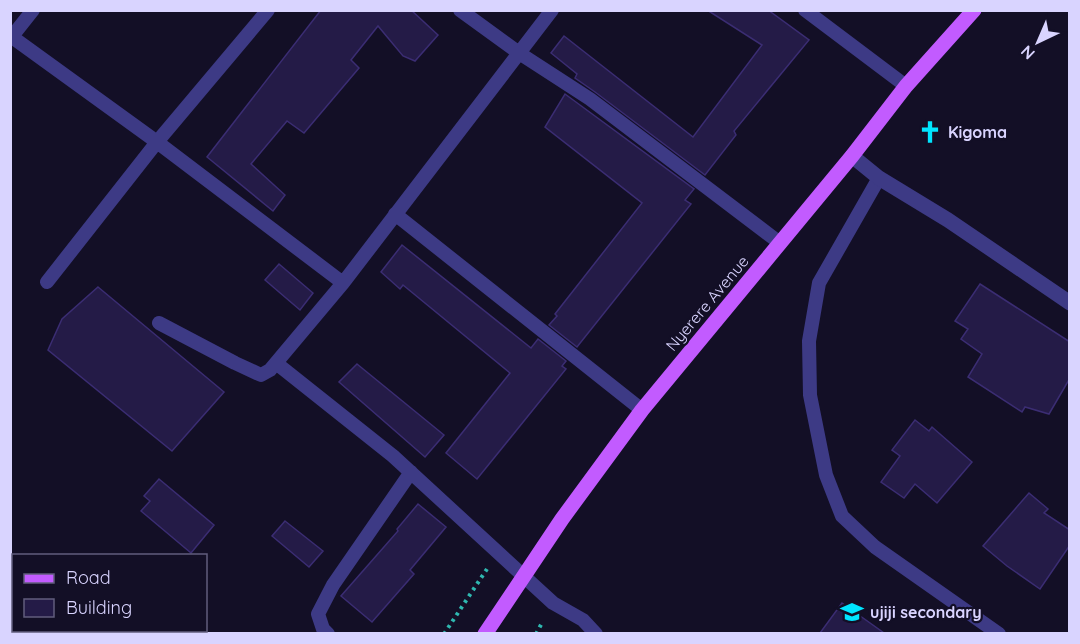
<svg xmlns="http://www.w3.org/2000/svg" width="1080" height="644" viewBox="0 0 1080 644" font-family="Quicksand,sans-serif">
	<rect width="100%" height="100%" fill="#130f26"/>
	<path fill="#241b47" stroke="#3b2d73" stroke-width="1.5" d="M 321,10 L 411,10 L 438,35 L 415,61 L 403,56 L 378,26 L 351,60 L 359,68 L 304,133 L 287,121 L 251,164 L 285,195 L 273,211 L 207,157 Z
		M 707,10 L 768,10 L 809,40 L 734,131 L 736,135 L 705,175 L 595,92 L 575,78 L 577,74 L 551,53 L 564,36 L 693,137 L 762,45 Z
		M 565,94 L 694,189 L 685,200 L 691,204 L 577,347 L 549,325 L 557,316 L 555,314 L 642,203 L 545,127 Z
		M 402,245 L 531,348 L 538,339 L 566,361 L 562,366 L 566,369 L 477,479 L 446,453 L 510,373 L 403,285 L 400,289 L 381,272 Z
		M 279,264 L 313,293 L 300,310 L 265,280 Z
		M 980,284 L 1070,342 L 1070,378 L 1049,414 L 1025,407 L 1022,412 L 968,377 L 982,354 L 961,339 L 968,329 L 955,321 Z
		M 98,287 L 224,392 L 172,451 L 48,350 L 62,319 Z
		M 357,364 L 444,435 L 425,457 L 339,382 Z
		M 915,420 L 929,431 L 932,427 L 972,462 L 937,503 L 915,484 L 904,498 L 881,482 L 900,456 L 892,450 Z
		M 159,479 L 214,525 L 191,553 L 141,511 L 150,501 L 144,496 Z
		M 1029,493 L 1048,509 L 1044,513 L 1070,530 L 1070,545 L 1040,589 L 1007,566 L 983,546 Z
		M 418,504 L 446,527 L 410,570 L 414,574 L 372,622 L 341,596 L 398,531 L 397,529 Z
		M 285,521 L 323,551 L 309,567 L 272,536 Z
		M 842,603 L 884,633 L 820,633 Z"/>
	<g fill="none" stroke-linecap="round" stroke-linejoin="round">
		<path stroke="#2fb8b0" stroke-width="4" stroke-dasharray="3 4.5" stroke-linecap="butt" d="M 168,630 L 178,634
			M 444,634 L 487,569
			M 536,634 L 543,621"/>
		<path stroke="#3d3a85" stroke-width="14" d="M 460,10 L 519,53 L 590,99 L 780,243
			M 805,10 L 906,86
			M 12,37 L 157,142 L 343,283
			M 10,39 L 33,10
			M 879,178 L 819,283 L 809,341 L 810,395 L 826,475 L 842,516 L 875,547 L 999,634
			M 395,214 L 642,410
			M 47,282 L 157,142 L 268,10
			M 159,323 L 235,363 L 261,375 L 270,370 L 343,283 L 552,10
			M 276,363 L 393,456 L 553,603 L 583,620 L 596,634
			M 10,626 L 14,625
			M 27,630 L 33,634
			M 114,630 L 117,634
			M 328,634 L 323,629 L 318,614 L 333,585 L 411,472"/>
		<path stroke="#3d3a85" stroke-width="15" d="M 852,156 L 879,178 L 948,220 L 1070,303"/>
		<path stroke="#c25bff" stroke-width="15" d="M 485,634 L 562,519 L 642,410 L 852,156 L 906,86 L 974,10"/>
	</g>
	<defs>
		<g id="church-bare" transform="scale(1.8)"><path d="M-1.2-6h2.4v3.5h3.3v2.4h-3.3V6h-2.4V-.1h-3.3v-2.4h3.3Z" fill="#00e5ff" stroke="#130f26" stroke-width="2.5" paint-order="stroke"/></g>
		<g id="school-bare" transform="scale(1.8)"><path d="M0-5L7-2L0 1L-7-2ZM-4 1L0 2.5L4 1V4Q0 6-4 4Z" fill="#00e5ff" stroke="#130f26" stroke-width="2.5" paint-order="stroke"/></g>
	</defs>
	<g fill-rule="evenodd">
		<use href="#church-bare" x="930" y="132"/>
		<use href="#school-bare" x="852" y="612"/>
	</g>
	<g text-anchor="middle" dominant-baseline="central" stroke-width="4.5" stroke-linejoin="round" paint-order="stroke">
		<g font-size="16" font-weight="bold" fill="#d9d4ff" stroke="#130f26" text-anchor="start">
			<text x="948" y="132">Kigoma</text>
			<text x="870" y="612">ujiji secondary</text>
		</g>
		<g font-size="16" fill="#d9d4ff" stroke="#130f26">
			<text transform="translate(707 303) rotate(-50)">Nyerere Avenue</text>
		</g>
	</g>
	<rect width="1080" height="644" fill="none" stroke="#d9d4ff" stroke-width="24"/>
	<rect x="12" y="554" width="195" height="78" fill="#130f26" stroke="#625e7d" stroke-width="1.5"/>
	<rect x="24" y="574" width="30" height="9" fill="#c25bff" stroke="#625e7d" stroke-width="1.5"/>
	<text x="66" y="584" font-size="18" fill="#d9d4ff">Road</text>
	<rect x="24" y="599" width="30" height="18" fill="#241b47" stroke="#625e7d" stroke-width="1.5"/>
	<text x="66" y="614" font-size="18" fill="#d9d4ff">Building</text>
	<g transform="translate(1038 42) rotate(224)" stroke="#130f26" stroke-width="4.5" paint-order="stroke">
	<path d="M0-4.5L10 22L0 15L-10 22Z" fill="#d9d4ff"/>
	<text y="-9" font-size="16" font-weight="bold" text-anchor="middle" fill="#d9d4ff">N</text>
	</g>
</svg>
